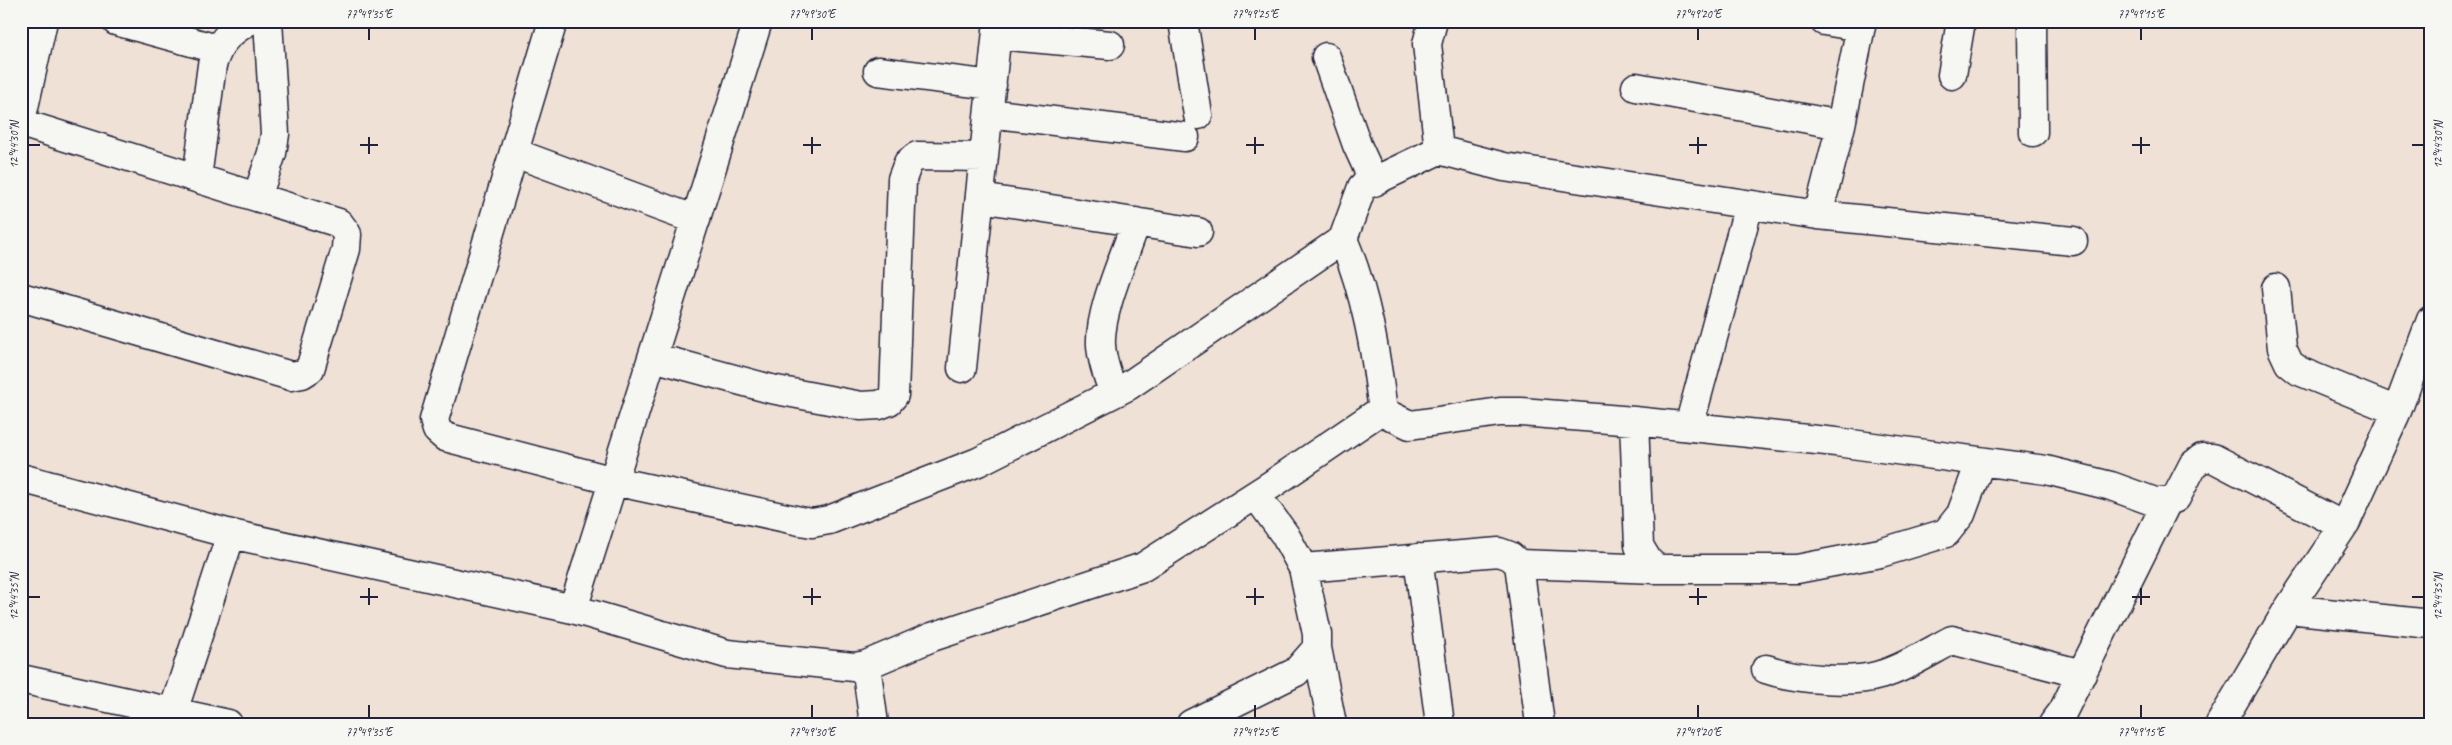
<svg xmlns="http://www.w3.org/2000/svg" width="2452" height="745" viewBox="0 0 2452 745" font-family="Caveat,sans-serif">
	<rect width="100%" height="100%" fill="#f0e1d6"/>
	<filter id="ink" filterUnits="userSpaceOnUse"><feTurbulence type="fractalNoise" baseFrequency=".02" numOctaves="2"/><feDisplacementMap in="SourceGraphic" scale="10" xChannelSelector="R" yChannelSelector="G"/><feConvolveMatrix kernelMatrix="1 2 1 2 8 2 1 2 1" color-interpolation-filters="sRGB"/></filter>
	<g filter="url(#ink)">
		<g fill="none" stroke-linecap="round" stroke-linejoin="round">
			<g stroke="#22223b" stroke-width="31">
				<path id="minor" d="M 116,21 L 217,49
					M 553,21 L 434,420 L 437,430 L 445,437 L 614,481 L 800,521 L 812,523 L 829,520 L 978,462 L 1128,386 L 1343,239
					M 1183,21 L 1198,115
					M 1433,21 L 1427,44 L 1439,150
					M 1824,21 L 1861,27
					M 2032,21 L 2033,132
					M 997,35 L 1110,45
					M 1326,57 L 1357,145 L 1374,182
					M 878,71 L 992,85
					M 1952,75 L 1961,21
					M 1636,87 L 1841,125
					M 989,113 L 1185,137
					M 21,121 L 43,21
					M 21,123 L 339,223 L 347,234 L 346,249 L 310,369 L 302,374 L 291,376 L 21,297
					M 515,153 L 696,220
					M 197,178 L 212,65 C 220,41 227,34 248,21
					M 257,197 L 272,153 L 275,134 L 268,21
					M 980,198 L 1198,232
					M 1818,215 L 1841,125 L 1862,21
					M 2276,288 L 2282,348 L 2289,363 L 2299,371 L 2397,411
					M 653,357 L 771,389 L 861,406 L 879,405 L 889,401 L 894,395 L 902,179 L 908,163 L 917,156 L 984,157
					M 962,368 L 998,21
					M 1114,393 C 1108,378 1102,362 1101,345 C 1099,311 1125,256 1136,222
					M 1383,412 C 1376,353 1366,293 1343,239 L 1362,187 L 1439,150 L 1504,167 L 1818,215 L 2073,241
					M 1634,421 L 1639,546 L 1648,561 L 1657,569 L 1797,569 L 1880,553 L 1946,533 L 1961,514 L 1980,463
					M 1689,426 L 1749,205
					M 21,478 L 231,534 L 573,609 L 727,654 L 854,667 L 866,665 L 932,637 L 1143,567 L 1271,485 L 1377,413 L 1383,412 L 1410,425 L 1500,412 L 1521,412 L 1634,421 L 1836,442 L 2046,470 L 2111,486 L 2155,502 L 2167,502 L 2176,498 L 2193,465 L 2202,458 L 2213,458 L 2326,517 L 2336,522 L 2346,522
					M 1418,558 L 1440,724
					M 1519,564 L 1657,569
					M 1303,568 L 1499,552 L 1510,556 L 1519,564 L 1540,724
					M 573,609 L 758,21
					M 2288,609 L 2431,624
					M 1317,648 L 1332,724
					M 866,665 L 874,724
					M 1766,669 C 1795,679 1851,684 1880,675 C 1905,668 1929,652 1952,640 L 2082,674
					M 21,679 L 228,724
					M 169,724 L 231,534
					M 1191,724 L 1296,672 L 1317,648 L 1317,634 L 1303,568 L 1285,535 L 1256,495
					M 2053,724 L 2063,711 L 2167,502
					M 2220,724 L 2288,609 L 2346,522 L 2397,411 L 2431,320"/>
			</g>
			<use href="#minor" stroke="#f6f6f2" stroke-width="28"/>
		</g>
	</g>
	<path fill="none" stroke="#22223b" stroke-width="2" d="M 369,28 L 369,40M 812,28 L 812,40M 1255,28 L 1255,40M 1698,28 L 1698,40M 2141,28 L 2141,40M 369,137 L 369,154M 812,137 L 812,154M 1255,137 L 1255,154M 1698,137 L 1698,154M 2141,137 L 2141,154M 28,145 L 40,145M 360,145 L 378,145M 803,145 L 821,145M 1246,145 L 1264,145M 1689,145 L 1707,145M 2132,145 L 2150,145M 2412,145 L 2424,145M 369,588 L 369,605M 812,588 L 812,605M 1255,588 L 1255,605M 1698,588 L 1698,605M 2141,588 L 2141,605M 28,597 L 40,597M 360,597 L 378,597M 803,597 L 821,597M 1246,597 L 1264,597M 1689,597 L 1707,597M 2132,597 L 2150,597M 2412,597 L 2424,597M 369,705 L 369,718M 812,705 L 812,718M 1255,705 L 1255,718M 1698,705 L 1698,718M 2141,705 L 2141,718"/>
	<rect width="2452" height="745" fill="none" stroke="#f6f6f2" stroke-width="55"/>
	<rect x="28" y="28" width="2396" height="690" fill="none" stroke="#22223b" stroke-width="2"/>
	<g font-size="12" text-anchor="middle" fill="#22223b">
		<text x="369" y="18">77°49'35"E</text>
		<text x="812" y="18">77°49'30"E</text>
		<text x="1255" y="18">77°49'25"E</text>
		<text x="1698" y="18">77°49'20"E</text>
		<text x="2141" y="18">77°49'15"E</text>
		<text transform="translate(2438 145) rotate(-90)" y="4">12°44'30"N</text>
		<text transform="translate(14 145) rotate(-90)" y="4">12°44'30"N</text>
		<text transform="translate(2438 597) rotate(-90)" y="4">12°44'35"N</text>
		<text transform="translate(14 597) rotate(-90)" y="4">12°44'35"N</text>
		<text x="369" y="736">77°49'35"E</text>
		<text x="812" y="736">77°49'30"E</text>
		<text x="1255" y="736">77°49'25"E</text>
		<text x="1698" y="736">77°49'20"E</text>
		<text x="2141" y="736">77°49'15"E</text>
	</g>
</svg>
